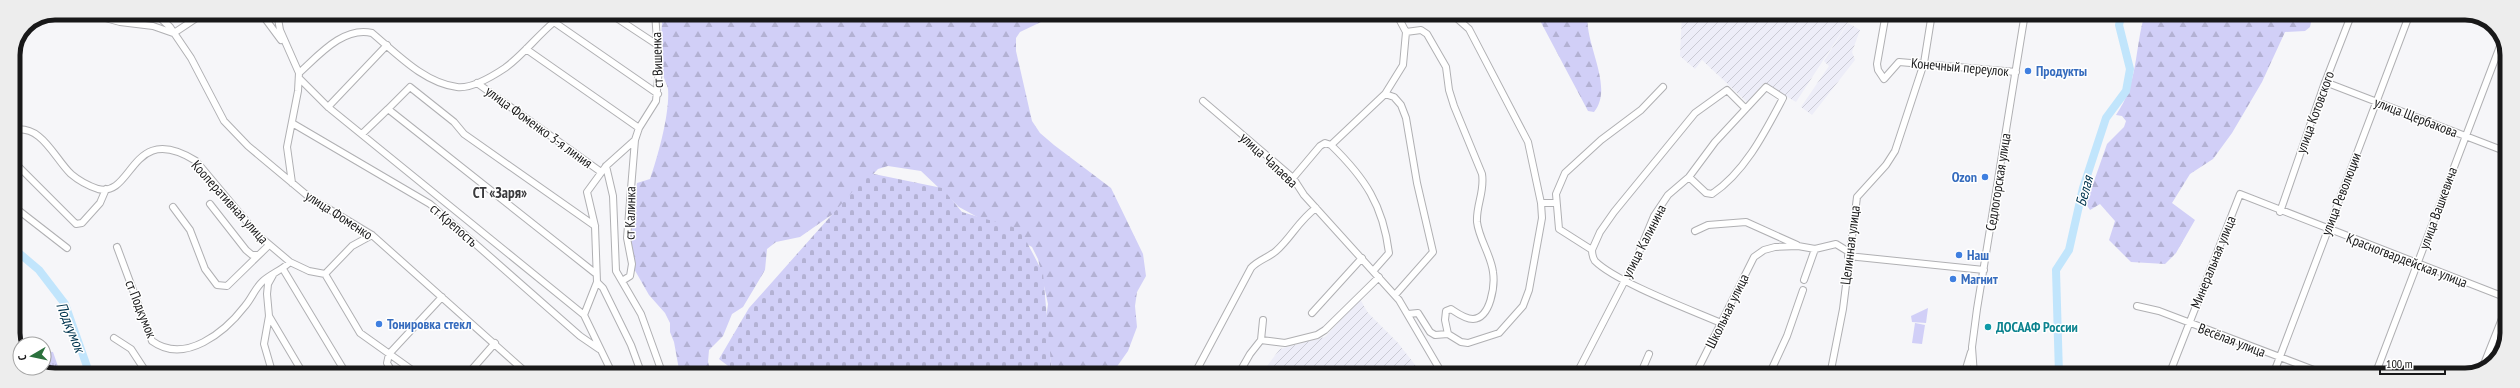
<svg xmlns="http://www.w3.org/2000/svg" width="2520" height="388" viewBox="0 0 2520 388" font-family="'PT Sans Narrow',sans-serif">
	<defs>
		<pattern id="industrial-furrows" width="10" height="10" patternUnits="userSpaceOnUse"><rect width="10" height="10" fill="#ededf8"/><path d="M-1 1l2-2M0 10L10 0M9 11l2-2" fill="none" stroke="#cacad4"/></pattern>
		<pattern id="grass-tufts" width="24" height="20" patternUnits="userSpaceOnUse"><rect width="24" height="20" fill="#d1cff7"/><path d="M3 7l-1-3M5 7V3M7 7l1-3M15 17l-1-3M17 17v-4M19 17l1-3" fill="none" stroke="#b3b1d3"/></pattern>
		<pattern id="forest-firs" width="22" height="20" patternUnits="userSpaceOnUse"><rect width="22" height="20" fill="#d1cff7"/><path d="M5 1l3.5 6h-7zM16 11l3.5 6h-7z" fill="#b3b1d3"/></pattern>
		<pattern id="cemetery-stones" width="16" height="16" patternUnits="userSpaceOnUse"><rect width="16" height="16" fill="#d1cff7"/><path d="M2 7V4a2 2 0 0 1 4 0v3zM10 15v-3a2 2 0 0 1 4 0v3z" fill="#b3b1d3"/></pattern>
	</defs>
	<rect width="100%" height="100%" fill="#f6f6f9"/>
	<path fill="url(#industrial-furrows)" d="M 1682,13 L 1854,13 L 1796,102 L 1764,83 L 1747,102 L 1702,60 L 1695,69 L 1680,56 Z
		M 1848,23 L 1860,30 L 1852,52 L 1855,60 L 1812,115 L 1801,107 L 1829,66 L 1824,61 Z
		M 1360,299 L 1368,313 L 1398,343 L 1423,375 L 1260,375 L 1280,349 L 1325,337 Z"/>
	<path fill="url(#grass-tufts)" d="M 44,351 L 53,352 L 61,375 L 49,375 L 36,368 L 44,368 Z"/>
	<path fill="url(#forest-firs)" d="M 663,13 L 1060,13 L 1020,32 L 1016,38 L 1016,51 L 1032,121 L 1040,133 L 1054,145 L 1111,188 L 1143,254 L 1146,276 L 1137,292 L 1135,306 L 1137,327 L 1128,351 L 1111,375 L 1053,375 L 1045,326 L 1048,304 L 1038,259 L 1032,247 L 959,207 L 921,171 L 888,166 L 878,169 L 840,209 L 800,237 L 776,242 L 767,249 L 765,270 L 743,307 L 732,314 L 723,336 L 709,350 L 708,362 L 712,375 L 680,375 L 674,342 L 670,332 L 670,323 L 665,313 L 649,295 L 629,260 L 632,221 L 637,183 L 650,179 C 658,156 670,113 668,89 C 667,84 664,79 663,74 C 659,54 661,34 663,13 Z
		M 1536,13 L 1588,13 C 1583,42 1615,87 1594,112 L 1588,111 Z
		M 2145,13 L 2305,13 L 2312,18 L 2310,27 L 2305,31 L 2285,32 L 2262,82 L 2232,133 L 2213,159 L 2190,174 L 2172,203 L 2195,220 L 2176,253 L 2165,264 L 2131,262 L 2109,240 L 2115,221 L 2100,204 L 2090,210 L 2086,204 L 2107,144 L 2124,127 L 2126,121 L 2122,116 L 2116,115 C 2139,82 2134,50 2145,13 Z"/>
	<path fill="url(#cemetery-stones)" d="M 869,173 L 942,188 L 962,212 L 1020,229 L 1043,273 L 1052,375 L 740,375 L 719,359 L 749,308 Z"/>
	<path fill="#d1cff7" d="M 1928,308 L 1926,323 L 1912,322 L 1911,316 Z
		M 1915,323 L 1925,325 L 1922,344 L 1912,343 Z"/>
	<g fill="none" stroke-linecap="round" stroke-linejoin="round">
		<path stroke="#c1e5fc" stroke-width="8" d="M 13,248 L 39,270 L 65,304 L 90,375
			M 2059,375 L 2056,270 L 2069,250 L 2083,188 L 2106,118 L 2126,91 L 2130,69 L 2119,25 L 2122,13"/>
		<g stroke="#b0b0b3" stroke-width="8">
			<path id="minor" d="M 87,13 L 120,22 L 153,26 L 173,33
				M 155,13 L 170,27 L 191,58 L 224,121 L 248,146 L 309,197 L 372,235 L 529,375
				M 261,13 L 281,40
				M 277,13 L 280,30 L 299,73
				M 609,13 L 656,44
				M 1396,13 L 1406,32 L 1421,30 L 1427,34 L 1446,67 L 1449,90 L 1454,106 L 1482,174 C 1485,191 1476,205 1477,222 C 1479,239 1491,255 1493,272 C 1495,285 1491,318 1473,319 C 1465,319 1457,313 1451,309 L 1446,311 L 1445,320 L 1448,334
				M 1886,13 L 1877,64 L 1878,70 L 1884,79 L 1899,62 L 2016,72
				M 554,22 L 658,94
				M 174,33 L 204,13
				M 526,49 L 639,128
				M 299,78 L 328,107 L 584,315
				M 2325,82 L 2507,152
				M 477,83 L 601,172
				M 1385,94 L 1394,97 L 1401,105 L 1406,118 L 1417,183 L 1433,252 L 1395,295
				M 1203,101 L 1293,178 L 1304,195 L 1399,300 L 1443,375
				M 328,107 L 387,45
				M 388,109 L 410,87 L 454,122 L 464,134 L 595,226
				M 292,123 L 430,204 L 580,336 L 599,349
				M 13,130 C 42,124 54,158 71,174 C 78,180 89,186 98,189 C 134,198 130,120 196,161 L 258,235 L 290,262
				M 362,134 L 388,109 L 595,273
				M 1331,145 C 1365,178 1383,205 1389,253 L 1374,270
				M 1331,145 L 1385,94 L 1403,65 L 1406,32
				M 13,161 L 76,224 L 82,223 L 100,203 L 106,189
				M 606,166 L 613,196 L 616,271 L 641,314 L 663,375
				M 1293,178 L 1320,146 L 1325,143 L 1331,145
				M 292,183 L 287,147 L 298,91 L 299,73 C 318,56 343,26 372,33 C 396,53 424,83 457,87 C 472,89 493,76 505,68 C 523,55 537,36 554,22 L 560,13
				M 1541,203 L 1556,203
				M 210,204 L 246,250 L 252,255 L 257,255
				M 13,206 L 67,248
				M 173,207 L 190,230 L 205,269 L 217,285 L 227,286 L 268,246
				M 2280,212 L 2324,85 L 2352,13
				M 1695,231 L 1708,225 L 1746,222 L 1797,245
				M 117,247 L 152,341 C 185,365 225,332 245,306 C 252,298 255,288 263,281 C 271,274 282,270 290,262 L 309,271 L 325,274 L 352,246 L 372,235
				M 1592,250 L 1600,232 L 1614,212 L 1695,113 L 1727,90 L 1745,108
				M 1592,250 L 1559,229 L 1556,194 L 1565,173 L 1601,140 L 1641,110 L 1663,87
				M 1592,250 C 1592,254 1593,258 1595,261 C 1616,282 1691,310 1721,323
				M 1848,256 L 1984,270
				M 283,269 L 347,375
				M 325,274 L 360,333 L 419,375
				M 1804,280 L 1815,249
				M 622,281 L 630,276 L 632,264 L 627,238 L 635,140
				M 597,282 L 603,288 L 631,345 L 642,375
				M 2137,306 L 2159,311 L 2327,375
				M 1312,313 L 1362,258
				M 1408,314 L 1418,313 L 1430,332 L 1435,335 L 1448,334 L 1461,342 L 1468,343 L 1499,333 L 1523,306 L 1529,290 L 1542,218 L 1541,203 L 1528,142 L 1469,29 L 1451,13
				M 269,316 L 304,375
				M 114,338 L 131,349 L 148,375
				M 1261,340 L 1285,343 L 1317,335 L 1325,330 L 1379,277
				M 2482,369 L 2507,306
				M 273,375 L 264,344 L 269,316 L 267,294 L 268,284 L 273,275
				M 394,375 L 387,363 L 389,354 L 442,297
				M 467,375 L 495,343
				M 513,375 L 520,367
				M 613,375 L 584,315 L 597,282 L 595,226 L 587,192 L 606,166 L 635,140 L 639,128 L 656,101 L 659,68 L 655,13
				M 1194,375 L 1251,268 C 1258,260 1268,258 1276,251 C 1291,238 1299,220 1316,208
				M 1238,375 L 1250,354 L 1261,340 L 1263,320
				M 1576,375 L 1637,257 L 1654,216 L 1668,195 L 1689,177 L 1715,142 L 1766,87 L 1783,98 C 1765,132 1745,172 1712,194 L 1706,193 L 1689,177
				M 1640,375 L 1649,354
				M 1695,375 L 1754,257 L 1764,250 L 1775,247 L 1798,246 L 1815,249 L 1836,244 L 1849,252
				M 1769,375 L 1787,336 L 1803,290
				M 1830,375 L 1843,309 L 1857,197 L 1886,165 L 1895,151 L 1924,63 L 1932,13
				M 1964,375 L 1971,352
				M 1974,375 L 1972,347 L 1977,309 L 2025,13
				M 2169,375 L 2240,194 L 2507,298
				M 2273,375 L 2410,13
				M 2375,375 L 2502,41"/>
		</g>
		<use href="#minor" stroke="#fff" stroke-width="6"/>
	</g>
	<g fill="#3f7fe0" stroke="#fff" stroke-width="1.5">
		<circle cx="2028" cy="71" r="4"/>
		<circle cx="1985" cy="177" r="4"/>
		<circle cx="1959" cy="255" r="4"/>
		<circle cx="1953" cy="279" r="4"/>
		<circle cx="379" cy="324" r="4"/>
	</g>
	<circle fill="#0f9aa8" stroke="#fff" stroke-width="1.5" cx="1988" cy="327" r="4"/>
	<g text-anchor="middle" dominant-baseline="central" stroke-width="3" stroke-linejoin="round" paint-order="stroke">
		<g font-size="14" fill="#181819" stroke="#fff">
			<text transform="translate(657 60) rotate(-92)">ст Вишенка</text>
			<text transform="translate(1960 67) rotate(5)">Конечный переулок</text>
			<text transform="translate(2315 112) rotate(-70)">улица Котовского</text>
			<text transform="translate(2416 117) rotate(21)">улица Щербакова</text>
			<text transform="translate(539 127) rotate(36)">улица Фоменко 3-я линия</text>
			<text transform="translate(1269 160) rotate(43)">улица Чапаева</text>
			<text transform="translate(1998 182) rotate(-81)">Седлогорская улица</text>
			<text transform="translate(2341 194) rotate(-69)">улица Революции</text>
			<text transform="translate(230 202) rotate(48)">Кооперативная улица</text>
			<text transform="translate(2438 208) rotate(-70)">улица Вашкевича</text>
			<text transform="translate(630 213) rotate(-89)">ст Калинка</text>
			<text transform="translate(339 215) rotate(33)">улица Фоменко</text>
			<text transform="translate(454 225) rotate(41)">ст Крепость</text>
			<text transform="translate(1644 241) rotate(-63)">улица Калинина</text>
			<text transform="translate(1850 245) rotate(-83)">Целинная улица</text>
			<text transform="translate(2407 260) rotate(21)">Красногвардейская улица</text>
			<text transform="translate(2213 262) rotate(-68)">Минеральная улица</text>
			<text transform="translate(141 309) rotate(68)">ст Подкумок</text>
			<text transform="translate(1727 311) rotate(-64)">Школьная улица</text>
			<text transform="translate(2232 340) rotate(21)">Весёлая улица</text>
		</g>
		<g font-size="14" font-weight="bold" fill="#366cbe" stroke="#fff" text-anchor="start">
			<text x="2036" y="71">Продукты</text>
			<text x="1977" y="177" text-anchor="end">Ozon</text>
			<text x="1967" y="255">Наш</text>
			<text x="1961" y="279">Магнит</text>
			<text x="387" y="324">Тонировка стекл</text>
		</g>
		<g font-size="14" font-weight="bold" fill="#0d838f" stroke="#fff" text-anchor="start">
			<text x="1996" y="327">ДОСААФ России</text>
		</g>
		<g font-size="15" font-style="italic" fill="#01354f" stroke="#fff">
			<text transform="translate(2084 191) rotate(-75)">Белая</text>
			<text transform="translate(71 327) rotate(68)">Подкумок</text>
		</g>
		<g font-size="15" font-weight="bold" fill="#3a3a3d" stroke="#fff">
			<text x="500" y="192">СТ «Заря»</text>
		</g>
	</g>
	<path d="M0 0H2520V388H0ZM55 20H2465A35 35 0 0 1 2500 55V333A35 35 0 0 1 2465 368H55A35 35 0 0 1 20 333V55A35 35 0 0 1 55 20Z" fill="#ededed" fill-rule="evenodd"/>
	<path fill="none" stroke="#181819" stroke-width="5" d="M55 20H2465A35 35 0 0 1 2500 55V333A35 35 0 0 1 2465 368H55A35 35 0 0 1 20 333V55A35 35 0 0 1 55 20Z"/>
	<g transform="translate(32 356) rotate(261)"><circle r="19" fill="#ffffff" stroke="#a3a3a3"/>
	<path d="M0-3L7 15L0 10L-7 15Z" fill="#2b713d"/>
	<text y="-6" font-size="11" font-weight="bold" text-anchor="middle" fill="#181819">С</text>
	</g>
	<path d="M2380 368v6h65v-6" fill="none" stroke="#181819" stroke-width="2"/>
	<text x="2386" y="368" font-size="12" fill="#181819" stroke="#ffffff" stroke-width="3" paint-order="stroke">100 m</text>
</svg>
